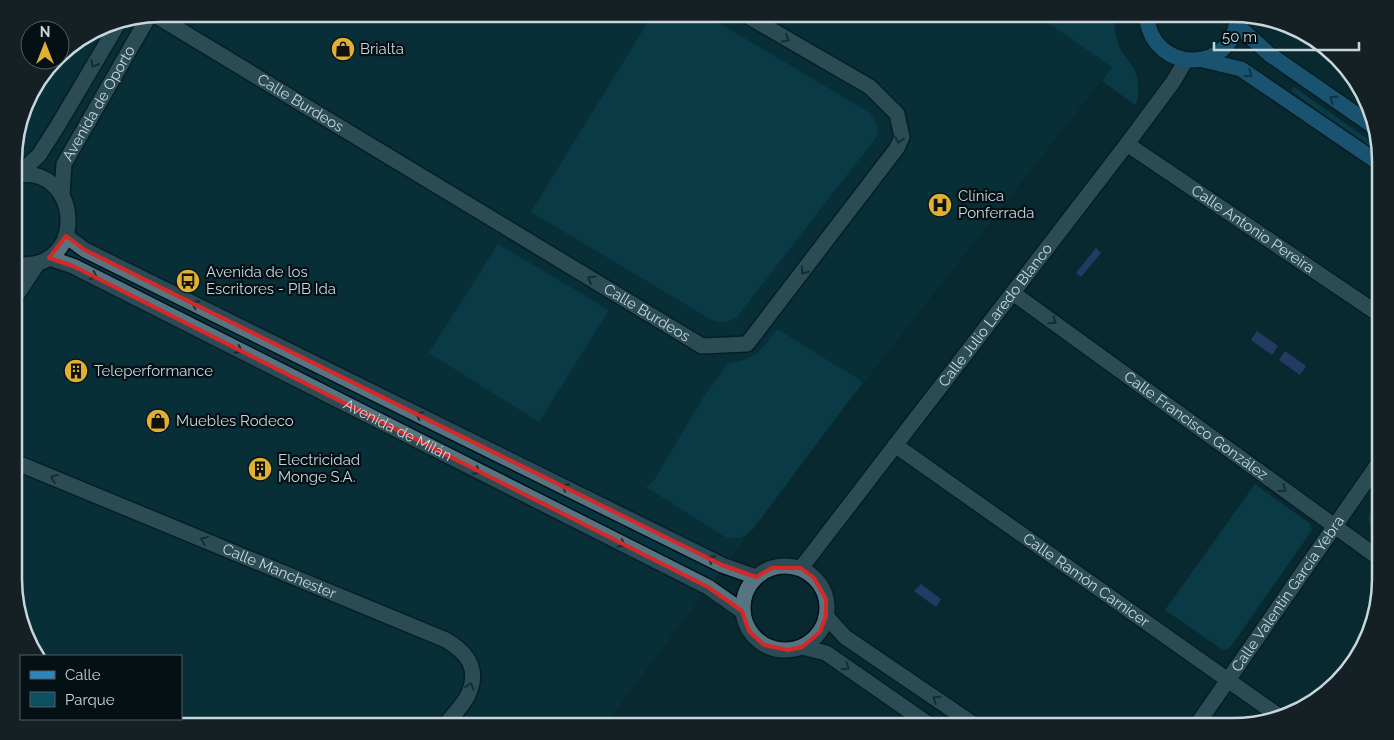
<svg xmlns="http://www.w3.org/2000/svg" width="1394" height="740" viewBox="0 0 1394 740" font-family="Raleway,sans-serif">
	<rect width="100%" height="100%" fill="#092932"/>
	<path fill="#08343f" d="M 162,14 L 934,14 L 920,39 L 935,14 L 1035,14 L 1112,67 L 838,415 L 604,726 L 161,726 L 129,719 L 181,719 L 181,656 L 39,656 L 15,598 L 14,152 L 29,96 L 57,60 L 60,60 L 60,56 L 64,51 L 105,25 Z"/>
	<path fill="#0b4f60" d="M 653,14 L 704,14 L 865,110 C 874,117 879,124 877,136 L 737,317 C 728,323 722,324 712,320 L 531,212 Z
		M 1035,14 L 1113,14 C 1115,25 1115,38 1120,48 C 1129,65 1139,67 1138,90 C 1138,96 1138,101 1135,105 L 1102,81 L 1112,67 Z
		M 1282,25 L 1298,29 L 1351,76 L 1283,28 Z
		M 1294,87 L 1379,147 L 1379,154 L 1291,91 Z
		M 498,244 L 609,310 L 539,422 L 429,353 Z
		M 777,329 L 863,382 L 753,529 L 741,538 L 727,538 L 646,487 L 655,479 L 704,396 L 718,378 L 726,365 C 732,362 739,362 746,359 C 761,353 768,341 777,329 Z
		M 1255,484 L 1309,523 L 1312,530 L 1231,646 L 1227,649 L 1223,650 L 1165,610 Z
		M 1380,500 L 1380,532 L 1370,524 L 1368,517 Z"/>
	<path fill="#43519f" d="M 1096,248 L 1101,253 L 1081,277 L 1076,273 Z
		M 1257,331 L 1278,346 L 1272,355 L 1251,340 Z
		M 1285,351 L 1306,366 L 1300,375 L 1279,360 Z
		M 921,584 L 941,599 L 936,607 L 914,591 Z"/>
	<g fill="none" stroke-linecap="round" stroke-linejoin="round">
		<g stroke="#001117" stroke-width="18">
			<g id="minor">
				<path id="s1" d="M 155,15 L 702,346 L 747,344 L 897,148 L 902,137 L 897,114 L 870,87 L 744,14"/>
				<path id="s2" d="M 1127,144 L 1380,315"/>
				<path d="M 19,174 L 39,155 L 57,127 L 119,22"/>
				<path d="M 14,176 C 82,161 90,275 14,264"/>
				<path id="s3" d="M 62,195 L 64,164 L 149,16"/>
				<path d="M 66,236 L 85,250 L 722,565 L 756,577"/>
				<path id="s4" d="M 49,258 L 73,266 L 708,587 L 742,611"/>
				<path id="s5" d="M 1013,293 L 1380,559"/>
				<path d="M 14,299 L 38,263"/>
				<path id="s6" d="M 895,445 L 1276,714"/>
				<path id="s7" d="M 15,462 L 446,640 C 468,653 480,669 468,695 C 463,706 451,717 444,726"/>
				<circle cx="785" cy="608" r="42"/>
				<path id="s8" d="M 801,568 L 1127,144 L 1173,82 L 1186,60"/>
				<path d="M 826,616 L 845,637 L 976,726"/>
				<path d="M 802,647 L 826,653 L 931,726"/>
				<path id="s9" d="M 1196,726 L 1380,461"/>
			</g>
		</g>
		<g stroke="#001117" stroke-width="18">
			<path id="major" d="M 1146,14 C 1152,78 1237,72 1237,16
				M 1237,25 L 1269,54 L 1373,126
				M 1203,60 L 1241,69 L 1379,163"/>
		</g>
		<use href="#minor" stroke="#567580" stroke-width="15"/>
		<use href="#major" stroke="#2d85bc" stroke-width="15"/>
	</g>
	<defs><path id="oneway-chevron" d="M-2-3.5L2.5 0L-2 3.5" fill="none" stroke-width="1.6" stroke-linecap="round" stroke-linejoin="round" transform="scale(1.25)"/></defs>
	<g stroke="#21333a">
		<use href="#oneway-chevron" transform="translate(786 39) rotate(31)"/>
		<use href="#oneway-chevron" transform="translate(94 64) rotate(120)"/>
		<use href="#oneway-chevron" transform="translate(899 140) rotate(103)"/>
		<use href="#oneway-chevron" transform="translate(804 271) rotate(127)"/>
		<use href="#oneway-chevron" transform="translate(94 276) rotate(27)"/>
		<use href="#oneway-chevron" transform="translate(591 279) rotate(-149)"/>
		<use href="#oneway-chevron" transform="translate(195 304) rotate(-154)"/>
		<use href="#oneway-chevron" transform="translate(1053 321) rotate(35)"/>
		<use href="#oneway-chevron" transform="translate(239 350) rotate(27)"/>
		<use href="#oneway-chevron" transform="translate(419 415) rotate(-154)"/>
		<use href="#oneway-chevron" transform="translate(477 471) rotate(27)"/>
		<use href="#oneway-chevron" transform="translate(54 478) rotate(-158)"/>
		<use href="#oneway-chevron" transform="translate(565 487) rotate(-154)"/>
		<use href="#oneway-chevron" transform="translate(1283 489) rotate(36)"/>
		<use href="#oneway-chevron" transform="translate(204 540) rotate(-158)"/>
		<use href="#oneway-chevron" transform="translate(622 544) rotate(27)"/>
		<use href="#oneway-chevron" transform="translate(711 559) rotate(-153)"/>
		<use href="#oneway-chevron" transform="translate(846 667) rotate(35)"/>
		<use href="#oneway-chevron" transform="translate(470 686) rotate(-75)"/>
		<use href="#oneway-chevron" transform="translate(936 699) rotate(-146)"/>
	</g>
	<g stroke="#143f57">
		<use href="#oneway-chevron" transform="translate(1249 74) rotate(34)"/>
		<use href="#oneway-chevron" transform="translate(1333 99) rotate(-145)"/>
	</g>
	<path d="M0 0H1394V740H0ZM 66,236 L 85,250 L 722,565 L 756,577 L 772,568 L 801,568 L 814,578 L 826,599 L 826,616 L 820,632 L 802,647 L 788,650 L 764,645 L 749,631 L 742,611 L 708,587 L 73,266 L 49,258 Z" fill="#092932" fill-opacity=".55" fill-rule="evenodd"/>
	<path fill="none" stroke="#d62828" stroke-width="4" stroke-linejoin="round" d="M 66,236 L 85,250 L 722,565 L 756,577 L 772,568 L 801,568 L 814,578 L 826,599 L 826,616 L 820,632 L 802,647 L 788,650 L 764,645 L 749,631 L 742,611 L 708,587 L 73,266 L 49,258 Z"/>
	<defs>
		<g id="shop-disc" transform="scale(1.25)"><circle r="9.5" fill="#dfb034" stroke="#041014"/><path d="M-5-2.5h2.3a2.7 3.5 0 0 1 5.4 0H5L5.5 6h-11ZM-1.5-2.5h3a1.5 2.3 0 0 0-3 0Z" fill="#111"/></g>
		<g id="hospital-disc" transform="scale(1.25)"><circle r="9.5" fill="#dfb034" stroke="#041014"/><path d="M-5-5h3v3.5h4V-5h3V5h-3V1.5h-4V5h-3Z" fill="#111"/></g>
		<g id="bus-disc" transform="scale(1.25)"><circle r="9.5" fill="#dfb034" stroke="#041014"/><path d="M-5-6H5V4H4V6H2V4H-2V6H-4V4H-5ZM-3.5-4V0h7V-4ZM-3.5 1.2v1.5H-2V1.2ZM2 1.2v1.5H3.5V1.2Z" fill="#111"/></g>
		<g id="building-disc" transform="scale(1.25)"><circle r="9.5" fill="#dfb034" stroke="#041014"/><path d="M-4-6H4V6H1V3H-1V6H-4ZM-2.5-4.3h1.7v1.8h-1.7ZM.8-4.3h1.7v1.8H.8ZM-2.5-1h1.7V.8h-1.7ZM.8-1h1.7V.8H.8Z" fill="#111"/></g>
	</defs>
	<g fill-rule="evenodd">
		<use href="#shop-disc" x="343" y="49"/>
		<use href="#hospital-disc" x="940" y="205"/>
		<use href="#bus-disc" x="188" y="281"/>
		<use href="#building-disc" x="76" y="371"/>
		<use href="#shop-disc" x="158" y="421"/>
		<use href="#building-disc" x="260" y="469"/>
	</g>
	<g text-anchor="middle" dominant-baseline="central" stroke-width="4.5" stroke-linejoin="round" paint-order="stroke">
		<g font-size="15" fill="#c6d6dc" stroke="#041014" text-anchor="start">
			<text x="360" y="49">Brialta</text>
			<text x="958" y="196">Clínica<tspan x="958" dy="17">Ponferrada</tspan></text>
			<text x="206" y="272">Avenida de los<tspan x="206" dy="17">Escritores - PIB Ida</tspan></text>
			<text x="94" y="371">Teleperformance</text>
			<text x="176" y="421">Muebles Rodeco</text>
			<text x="278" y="460">Electricidad<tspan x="278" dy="17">Monge S.A.</tspan></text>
		</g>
		<g font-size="15" fill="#c6d6dc" stroke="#041014">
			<text stroke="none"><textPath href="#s1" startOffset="170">Calle Burdeos</textPath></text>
			<text stroke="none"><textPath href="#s3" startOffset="101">Avenida de Oporto</textPath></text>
			<text stroke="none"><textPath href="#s2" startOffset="152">Calle Antonio Pereira</textPath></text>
			<text stroke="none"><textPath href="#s1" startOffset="575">Calle Burdeos</textPath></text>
			<text stroke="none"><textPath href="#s8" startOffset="319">Calle Julio Laredo Blanco</textPath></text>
			<text stroke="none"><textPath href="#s5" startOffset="226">Calle Francisco González</textPath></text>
			<text stroke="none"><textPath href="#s4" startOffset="389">Avenida de Milán</textPath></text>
			<text stroke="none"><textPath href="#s7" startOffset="286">Calle Manchester</textPath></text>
			<text stroke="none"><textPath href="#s6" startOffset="234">Calle Ramón Carnicer</textPath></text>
			<text stroke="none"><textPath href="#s9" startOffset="161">Calle Valentín García Yebra</textPath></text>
		</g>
	</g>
	<path d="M0 0H1394V740H0ZM161 22H1233A139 139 0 0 1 1372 161V579A139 139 0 0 1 1233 718H161A139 139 0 0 1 22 579V161A139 139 0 0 1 161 22Z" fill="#142024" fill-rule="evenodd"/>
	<path fill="none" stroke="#c6d6dc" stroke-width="2.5" d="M161 22H1233A139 139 0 0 1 1372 161V579A139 139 0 0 1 1233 718H161A139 139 0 0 1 22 579V161A139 139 0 0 1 161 22Z"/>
	<rect x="20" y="655" width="162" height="65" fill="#041014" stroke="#525f64"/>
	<rect x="30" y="671" width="25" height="8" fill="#2d85bc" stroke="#525f64"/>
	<text x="65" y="680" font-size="15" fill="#c6d6dc">Calle</text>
	<rect x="30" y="692" width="25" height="15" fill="#0b4f60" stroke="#525f64"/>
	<text x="65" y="705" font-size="15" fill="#c6d6dc">Parque</text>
	<g transform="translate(45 45)"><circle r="24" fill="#041014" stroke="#525f64"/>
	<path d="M0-4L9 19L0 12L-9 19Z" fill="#dfb034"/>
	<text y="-8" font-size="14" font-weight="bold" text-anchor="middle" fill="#c6d6dc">N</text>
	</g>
	<path d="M1214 42v8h145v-8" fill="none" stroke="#c6d6dc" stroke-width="2.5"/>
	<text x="1222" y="42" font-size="15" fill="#c6d6dc" stroke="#041014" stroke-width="4" paint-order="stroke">50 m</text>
</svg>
